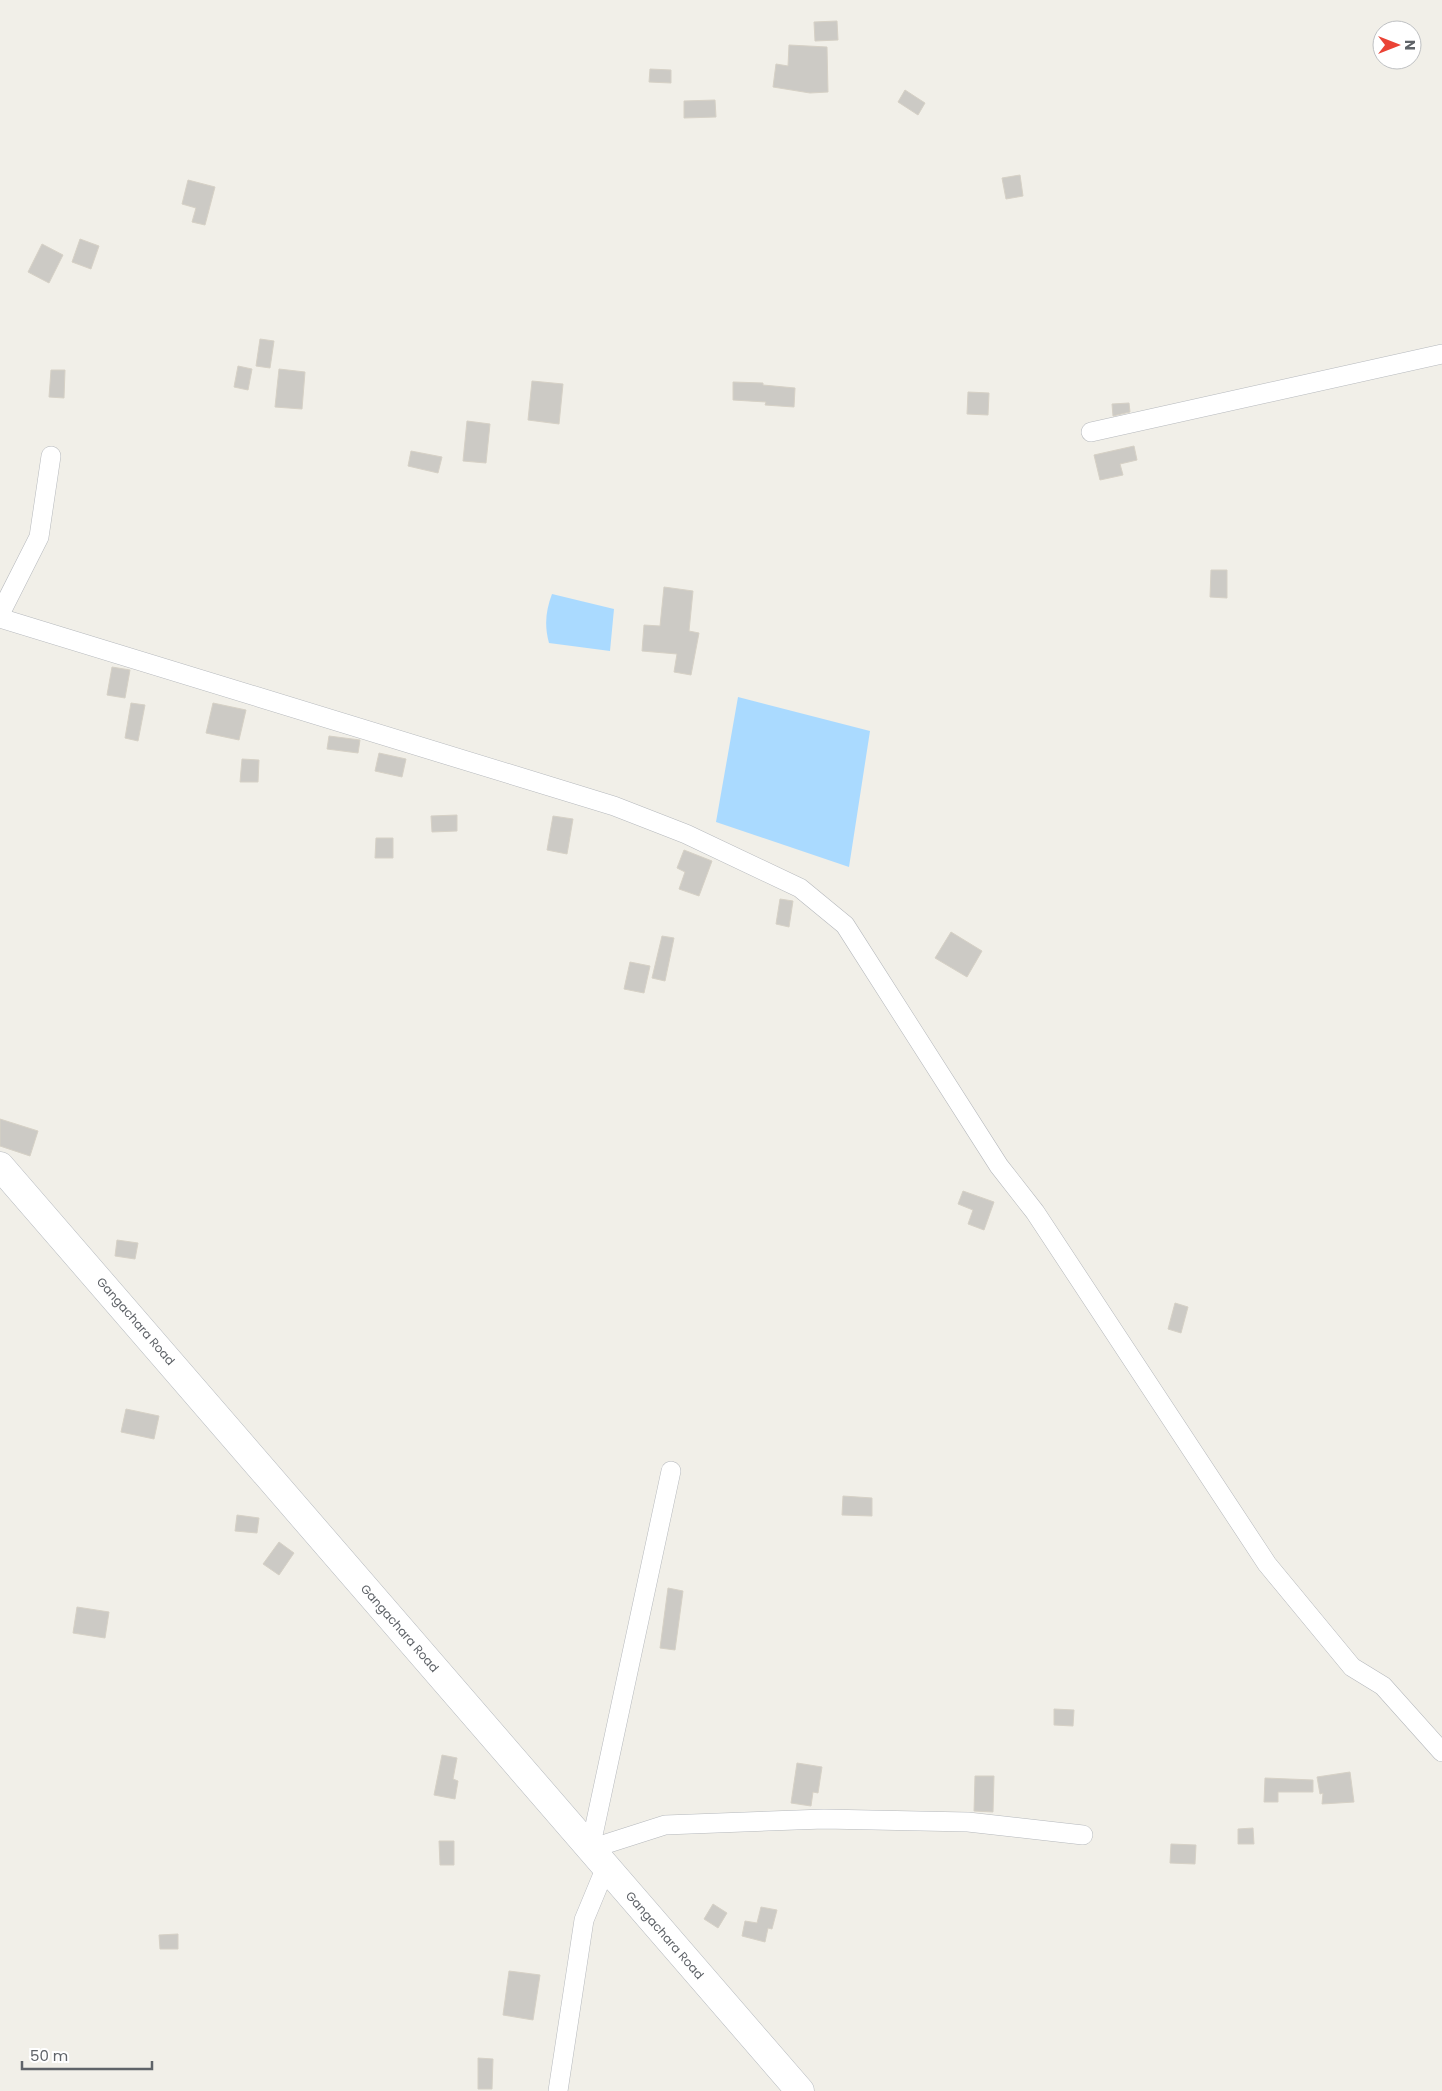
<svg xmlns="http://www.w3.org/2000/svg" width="1442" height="2091" viewBox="0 0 1442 2091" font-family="Poppins,sans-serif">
	<rect width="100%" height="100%" fill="#f1efe8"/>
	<path fill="#aadaff" d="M 552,594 L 614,609 L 610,651 L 549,643 C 544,625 546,610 552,594 Z
		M 738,697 L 870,731 L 849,867 L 716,822 Z"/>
	<path fill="#cccac5" stroke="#d6d1c6" d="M 837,21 L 838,40 L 815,41 L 814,22 Z
		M 789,45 L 827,47 L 828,92 L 810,93 L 773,87 L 776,64 L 788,66 Z
		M 650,69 L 671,70 L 671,83 L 649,82 Z
		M 905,90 L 925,103 L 918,115 L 898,102 Z
		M 715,100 L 716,117 L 684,118 L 684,101 Z
		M 1020,175 L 1023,196 L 1006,199 L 1002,178 Z
		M 188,180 L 215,187 L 205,225 L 192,222 L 196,208 L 182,204 Z
		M 80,239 L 99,246 L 91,269 L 72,262 Z
		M 42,244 L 63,255 L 49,283 L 28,272 Z
		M 260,339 L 274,341 L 270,368 L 256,366 Z
		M 238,366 L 252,369 L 248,390 L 234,387 Z
		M 279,369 L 305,372 L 302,409 L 275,407 Z
		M 51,370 L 65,370 L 64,398 L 49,397 Z
		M 532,381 L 563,384 L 559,424 L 528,420 Z
		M 733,382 L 763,383 L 763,385 L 795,388 L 794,407 L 765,405 L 766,402 L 733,400 Z
		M 968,392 L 989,393 L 988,415 L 967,414 Z
		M 1129,403 L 1130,412 L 1113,416 L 1112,404 Z
		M 467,421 L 490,424 L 486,463 L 463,461 Z
		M 1134,446 L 1137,460 L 1120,464 L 1123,475 L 1100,480 L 1094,455 Z
		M 411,451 L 442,457 L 438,473 L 408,466 Z
		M 1211,570 L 1227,570 L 1227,598 L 1210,597 Z
		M 664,587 L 693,591 L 689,631 L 699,633 L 691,675 L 674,672 L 677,654 L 642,651 L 644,625 L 660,626 Z
		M 112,667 L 130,670 L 125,698 L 107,695 Z
		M 131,703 L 145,705 L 138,741 L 125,738 Z
		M 213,703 L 246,710 L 239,740 L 206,733 Z
		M 329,736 L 360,740 L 358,753 L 327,749 Z
		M 379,753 L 406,759 L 402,777 L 375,771 Z
		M 242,759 L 259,760 L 258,782 L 240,782 Z
		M 457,815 L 457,831 L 432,832 L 431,816 Z
		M 553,816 L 573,819 L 567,854 L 547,850 Z
		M 376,838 L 393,838 L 393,858 L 375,858 Z
		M 684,850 L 712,861 L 699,896 L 679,889 L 685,872 L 677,868 Z
		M 780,899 L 793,901 L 789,927 L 776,924 Z
		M 951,932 L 982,951 L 967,977 L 935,958 Z
		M 662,936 L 674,938 L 665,981 L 652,978 Z
		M 630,962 L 650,966 L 644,993 L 624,989 Z
		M 0,1119 L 38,1131 L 30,1156 L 0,1146 Z
		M 963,1191 L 994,1202 L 984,1230 L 968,1224 L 973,1210 L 958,1204 Z
		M 117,1240 L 138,1243 L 135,1259 L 115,1256 Z
		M 1175,1303 L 1188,1307 L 1181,1333 L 1168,1329 Z
		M 126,1409 L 159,1416 L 154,1439 L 121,1432 Z
		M 843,1496 L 872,1498 L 872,1516 L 842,1515 Z
		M 237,1515 L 259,1518 L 257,1533 L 235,1531 Z
		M 279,1542 L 294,1553 L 279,1575 L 263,1564 Z
		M 668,1588 L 683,1591 L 675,1650 L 660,1648 Z
		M 77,1607 L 109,1612 L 105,1638 L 73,1633 Z
		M 1054,1709 L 1074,1710 L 1073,1726 L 1054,1725 Z
		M 442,1755 L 457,1758 L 453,1779 L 458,1781 L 455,1799 L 434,1795 Z
		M 797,1763 L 822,1767 L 818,1793 L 813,1792 L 811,1806 L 791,1803 Z
		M 1350,1772 L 1354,1802 L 1322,1804 L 1323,1793 L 1320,1794 L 1317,1777 Z
		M 975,1776 L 994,1776 L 993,1812 L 974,1811 Z
		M 1265,1778 L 1313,1780 L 1313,1792 L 1278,1792 L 1278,1802 L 1264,1802 Z
		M 1253,1828 L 1254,1844 L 1238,1844 L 1238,1829 Z
		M 439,1841 L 454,1841 L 454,1865 L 440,1865 Z
		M 1171,1844 L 1196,1845 L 1195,1864 L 1170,1863 Z
		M 713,1904 L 727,1913 L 718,1928 L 704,1919 Z
		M 761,1907 L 777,1910 L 772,1929 L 768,1928 L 765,1942 L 742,1936 L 745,1921 L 757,1923 Z
		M 178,1934 L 178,1949 L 160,1949 L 159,1935 Z
		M 509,1971 L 540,1975 L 533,2020 L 503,2015 Z
		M 478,2058 L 493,2059 L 492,2089 L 478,2089 Z"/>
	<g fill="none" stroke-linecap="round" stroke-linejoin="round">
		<g stroke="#b5b8bc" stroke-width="20">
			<path id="minor" d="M 1091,432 L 1442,354
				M 0,614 L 39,537 L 51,456
				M 0,618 L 614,806 L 686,834 L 800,888 L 845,925 L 999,1166 L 1035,1212 L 1267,1564 L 1352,1667 L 1383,1686 L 1442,1752
				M 671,1471 L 590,1849 L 665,1825 L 824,1819 L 968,1822 L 1083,1835
				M 558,2091 L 584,1920 L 606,1867"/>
		</g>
		<g stroke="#b6babf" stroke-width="29">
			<path id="secondary" d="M 0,1166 L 800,2091"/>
		</g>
		<use href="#minor" stroke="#fff" stroke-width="19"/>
		<use href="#secondary" stroke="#fff" stroke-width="28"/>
	</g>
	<g text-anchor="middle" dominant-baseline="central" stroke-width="5" stroke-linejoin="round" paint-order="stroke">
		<g font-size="12" fill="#5f6368" stroke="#fff">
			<text transform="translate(136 1321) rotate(49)">Gangachara Road</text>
			<text transform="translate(400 1628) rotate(49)">Gangachara Road</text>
			<text transform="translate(665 1935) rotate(49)">Gangachara Road</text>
		</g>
	</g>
	<g transform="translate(1397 45) rotate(90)"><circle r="24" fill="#ffffff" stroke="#bfc1c3"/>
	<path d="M0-4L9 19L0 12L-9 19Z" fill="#ea4335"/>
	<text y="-8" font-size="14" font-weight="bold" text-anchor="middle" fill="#5f6368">N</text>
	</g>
	<path d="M22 2061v8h130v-8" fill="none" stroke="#5f6368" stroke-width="2.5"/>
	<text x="30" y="2061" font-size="15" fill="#5f6368" stroke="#ffffff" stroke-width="4" paint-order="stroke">50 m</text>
</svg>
